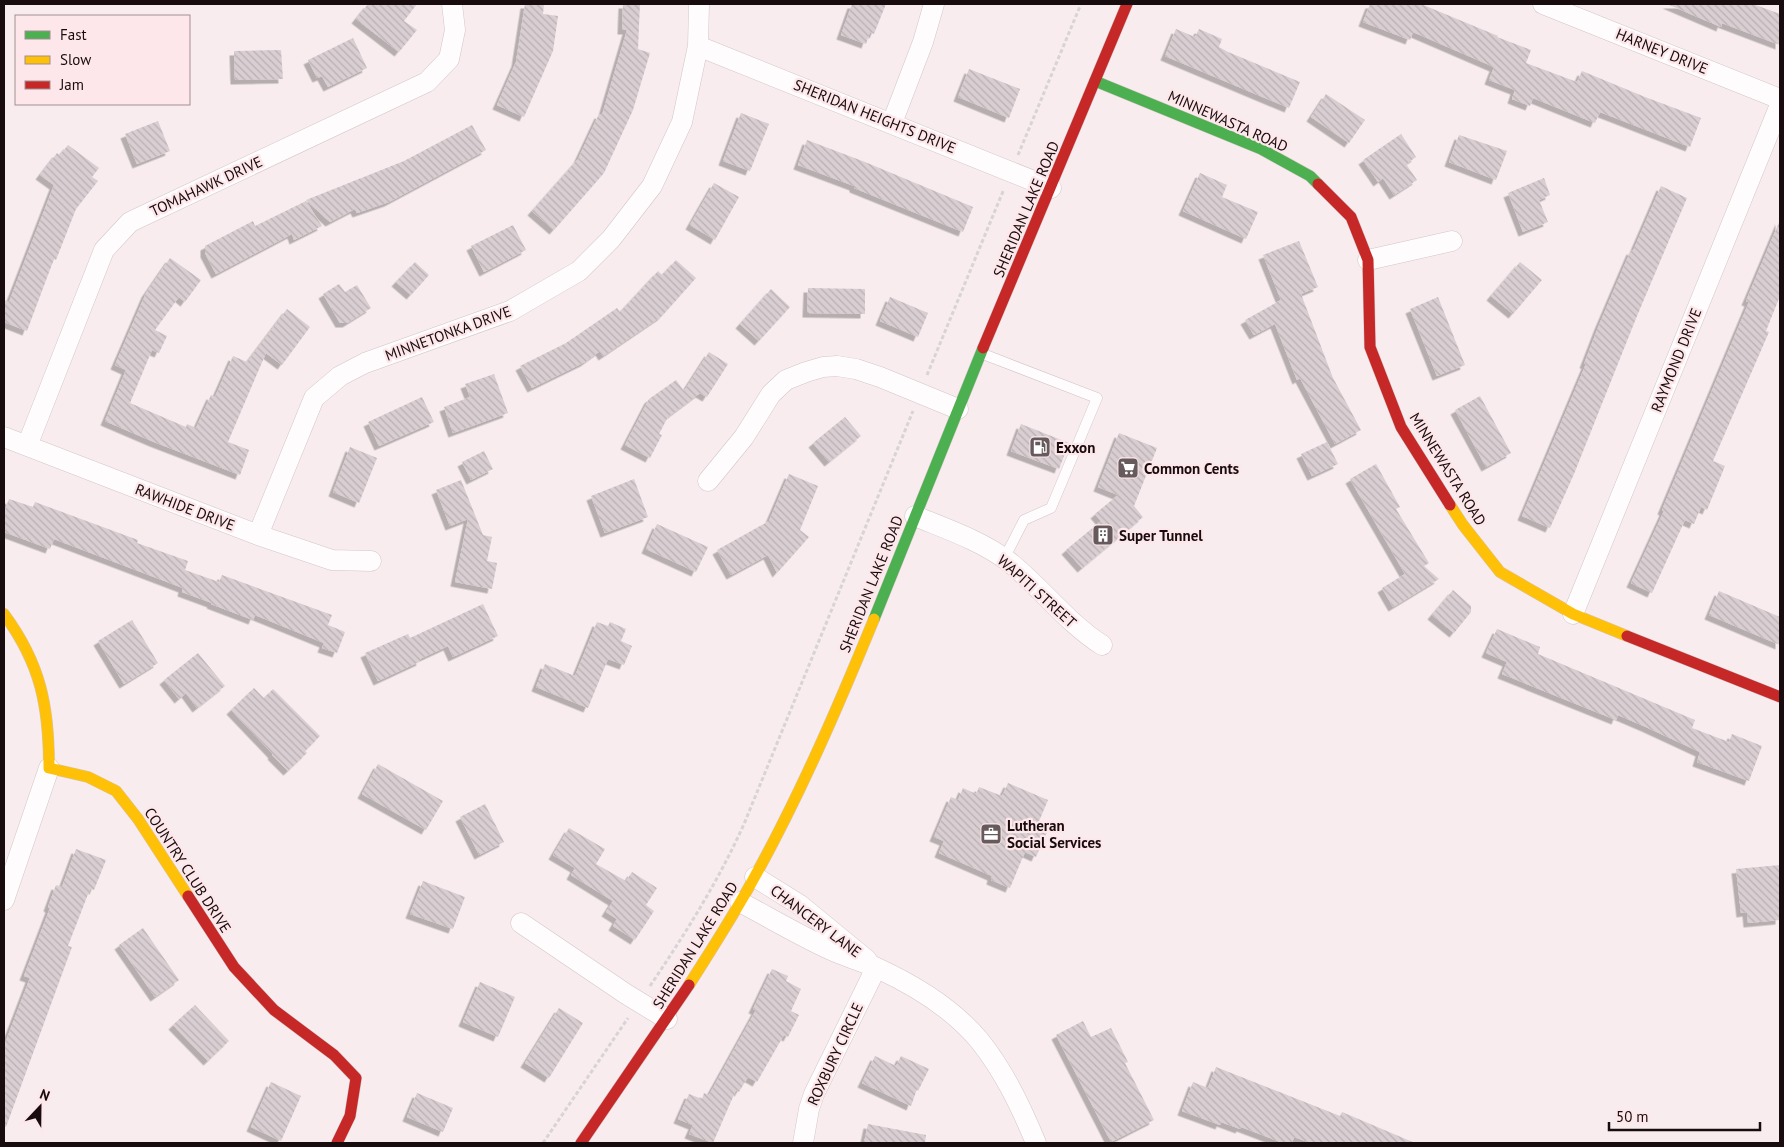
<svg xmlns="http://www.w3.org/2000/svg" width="1784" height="1147" viewBox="0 0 1784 1147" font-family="'PT Sans',sans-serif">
	<defs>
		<pattern id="building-back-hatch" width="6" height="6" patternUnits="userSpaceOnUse" patternTransform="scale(1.25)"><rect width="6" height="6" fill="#d9ced2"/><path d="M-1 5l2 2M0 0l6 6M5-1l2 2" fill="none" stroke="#bab0b3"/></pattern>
		<filter id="shadow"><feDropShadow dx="-4.5" dy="4.5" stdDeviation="0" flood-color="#0004"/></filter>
	</defs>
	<rect width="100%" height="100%" fill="#f8ecee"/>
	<path fill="url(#building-back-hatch)" filter="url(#shadow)" d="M 368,4 L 417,4 L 404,21 L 417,30 L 399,52 L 356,19 Z
		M 525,4 L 544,4 L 543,14 L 558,16 L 553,51 L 524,117 L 497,105 L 516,62 Z
		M 623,4 L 640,4 L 638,49 L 650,53 L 633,110 L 604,173 L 554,230 L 532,211 L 578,159 L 599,114 L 602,115 L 627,30 L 622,30 Z
		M 852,4 L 886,4 L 874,34 L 870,32 L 866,44 L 841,35 Z
		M 1370,4 L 1421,4 L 1498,36 L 1497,37 L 1531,50 L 1526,63 L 1577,82 L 1582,71 L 1645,97 L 1701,118 L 1690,147 L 1600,112 L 1595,123 L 1533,98 L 1530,106 L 1512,99 L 1515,90 L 1489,80 L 1494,67 L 1413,32 L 1410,40 L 1363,22 Z
		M 1667,4 L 1753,4 L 1780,14 L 1780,45 L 1722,23 L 1721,27 Z
		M 1176,29 L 1195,37 L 1199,29 L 1222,39 L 1219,47 L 1228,52 L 1300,82 L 1289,108 L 1165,56 Z
		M 353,38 L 367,68 L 328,87 L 322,76 L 317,78 L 308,60 Z
		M 281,50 L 283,79 L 235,80 L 234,51 Z
		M 969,69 L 1020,89 L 1009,118 L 958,97 Z
		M 1326,94 L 1365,120 L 1349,143 L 1311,117 Z
		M 741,113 L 769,124 L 750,171 L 723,161 Z
		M 158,121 L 170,151 L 137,164 L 125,134 Z
		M 472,125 L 486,150 L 389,202 L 357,213 L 355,209 L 330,222 L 306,200 L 404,161 Z
		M 1401,134 L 1416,157 L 1406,164 L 1417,180 L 1394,195 L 1383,178 L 1378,182 L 1363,160 Z
		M 1459,135 L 1507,151 L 1496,180 L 1449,162 Z
		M 807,140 L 865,162 L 973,207 L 963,232 L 854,188 L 854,186 L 798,165 Z
		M 68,145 L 99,168 L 92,177 L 98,181 L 76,209 L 56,260 L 54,259 L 27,331 L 4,322 L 4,300 L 9,302 L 54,185 L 40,175 L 57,153 L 60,155 Z
		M 1200,173 L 1227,185 L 1222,197 L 1258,212 L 1246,239 L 1183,211 Z
		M 1544,178 L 1550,195 L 1539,200 L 1548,222 L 1523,232 L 1508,193 Z
		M 714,183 L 739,197 L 715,240 L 690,225 Z
		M 1661,186 L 1687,198 L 1637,316 L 1574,474 L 1550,528 L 1522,516 L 1586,364 L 1584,364 L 1599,325 L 1631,250 L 1633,251 Z
		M 306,201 L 322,226 L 294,240 L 292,234 L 216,274 L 205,253 L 205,246 L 253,221 L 255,226 Z
		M 1780,220 L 1780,296 L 1766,331 L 1769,332 L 1713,461 L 1725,466 L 1707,510 L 1701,507 L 1694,524 L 1685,520 L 1652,593 L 1631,583 L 1664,511 L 1662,510 L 1749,302 L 1746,301 Z
		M 513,225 L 526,250 L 484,272 L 471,246 Z
		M 1299,241 L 1318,287 L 1301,294 L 1333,378 L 1361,430 L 1335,444 L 1300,378 L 1297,380 L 1275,324 L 1254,335 L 1245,320 L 1281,300 L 1263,255 Z
		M 170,258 L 201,280 L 185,302 L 179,297 L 155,330 L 167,336 L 159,353 L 152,350 L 130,403 L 186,427 L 187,424 L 196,428 L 211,395 L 215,397 L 233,356 L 247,362 L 287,309 L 310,327 L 282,365 L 266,353 L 228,442 L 249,450 L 240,475 L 154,442 L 105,421 L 126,370 L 115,365 L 146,293 Z
		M 676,260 L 696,278 L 662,316 L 603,356 L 600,351 L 585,362 L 532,388 L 520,366 L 566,343 L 617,308 L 620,312 L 658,271 L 662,275 Z
		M 415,262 L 429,275 L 411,295 L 396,282 Z
		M 1520,262 L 1542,280 L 1513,314 L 1491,296 Z
		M 339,284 L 345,292 L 357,285 L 371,308 L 347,323 L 340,323 L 323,294 Z
		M 808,288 L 865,289 L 865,314 L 807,313 Z
		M 771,289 L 790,307 L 759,341 L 740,324 Z
		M 890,297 L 928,313 L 918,337 L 880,321 Z
		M 1438,297 L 1465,365 L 1437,376 L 1410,309 Z
		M 709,352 L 728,364 L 707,397 L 700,393 L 668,417 L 659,434 L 662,435 L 650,458 L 625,445 L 649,399 L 676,380 L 684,391 Z
		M 494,374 L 508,413 L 453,433 L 444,407 L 470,397 L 465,384 Z
		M 1480,396 L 1511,453 L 1486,467 L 1455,410 Z
		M 422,397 L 434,422 L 379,446 L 368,422 Z
		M 845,417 L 861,436 L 829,462 L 813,443 Z
		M 1021,424 L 1069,443 L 1059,469 L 1011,451 Z
		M 1119,433 L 1157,448 L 1134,506 L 1143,517 L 1082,568 L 1066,550 L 1101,521 L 1095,514 L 1118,495 L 1098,487 Z
		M 1327,442 L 1338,464 L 1312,476 L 1301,454 Z
		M 350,447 L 377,458 L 359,503 L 333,492 Z
		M 484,451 L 493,469 L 471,480 L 462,462 Z
		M 1376,464 L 1400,507 L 1396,509 L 1429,563 L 1424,566 L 1439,579 L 1393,607 L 1382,588 L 1405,574 L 1350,479 Z
		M 789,474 L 818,486 L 800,530 L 809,537 L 777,573 L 768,555 L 731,575 L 717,550 L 769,521 Z
		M 634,479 L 648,517 L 605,533 L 591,496 Z
		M 461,480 L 483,535 L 492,537 L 487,561 L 497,563 L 492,589 L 455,582 L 468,519 L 450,526 L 436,490 Z
		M 9,499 L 33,507 L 35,502 L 138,540 L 137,543 L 188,561 L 185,570 L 219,582 L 222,575 L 332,615 L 328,625 L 345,632 L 337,653 L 322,648 L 324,643 L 255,615 L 253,620 L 211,604 L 212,603 L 182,592 L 183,588 L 54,539 L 50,549 L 4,532 L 4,512 Z
		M 657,524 L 708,547 L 696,572 L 646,549 Z
		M 1453,590 L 1471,606 L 1471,612 L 1454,633 L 1432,615 Z
		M 1719,591 L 1780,617 L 1780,645 L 1709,615 Z
		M 483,604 L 498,636 L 453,657 L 448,646 L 420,659 L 421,661 L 378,681 L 365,653 L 408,634 L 410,638 Z
		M 132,620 L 158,663 L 124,684 L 98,641 Z
		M 597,622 L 608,626 L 610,622 L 626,629 L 621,641 L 632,646 L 624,665 L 608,659 L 588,708 L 536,687 L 545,664 L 575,676 Z
		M 1497,629 L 1540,647 L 1538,654 L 1695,720 L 1692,728 L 1729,742 L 1732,734 L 1762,746 L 1749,781 L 1697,762 L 1700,752 L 1646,727 L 1618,715 L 1616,720 L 1502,674 L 1507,662 L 1486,653 Z
		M 198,653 L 225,686 L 197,708 L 186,693 L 179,699 L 164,680 Z
		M 254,688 L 264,698 L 273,689 L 320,736 L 305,751 L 307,753 L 288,771 L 272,755 L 273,754 L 231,710 Z
		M 378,764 L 443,801 L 426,830 L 362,794 Z
		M 1008,783 L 1048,800 L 1037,826 L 1048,830 L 1036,857 L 1025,852 L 1010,888 L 991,880 L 992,876 L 939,853 L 944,841 L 934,837 L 951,797 L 958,800 L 963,788 L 976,794 L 979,787 L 1002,796 Z
		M 485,804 L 504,842 L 479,855 L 460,817 Z
		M 569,828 L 605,849 L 596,864 L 626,881 L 632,872 L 657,888 L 646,905 L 654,911 L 635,940 L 613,926 L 617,919 L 606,912 L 613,901 L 571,875 L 575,868 L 553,855 Z
		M 76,849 L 106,860 L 94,890 L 90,889 L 68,946 L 72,947 L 6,1127 L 4,1127 L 4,1046 L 30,978 L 24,976 L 50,908 L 48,907 L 56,885 L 62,887 Z
		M 1780,865 L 1780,920 L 1748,923 L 1747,912 L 1741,913 L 1736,869 Z
		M 423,881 L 465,897 L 453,929 L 410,914 Z
		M 143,928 L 179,980 L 155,997 L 119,945 Z
		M 772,969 L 788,976 L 786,981 L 801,989 L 791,1011 L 799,1015 L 788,1037 L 784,1035 L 757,1082 L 748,1077 L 739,1092 L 736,1090 L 713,1143 L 689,1134 L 693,1125 L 678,1119 L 689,1094 L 702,1099 L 704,1093 L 709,1095 L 756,1010 L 753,1009 Z
		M 480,982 L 515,997 L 498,1037 L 463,1022 Z
		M 195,1005 L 229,1041 L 208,1061 L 173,1025 Z
		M 559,1008 L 583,1023 L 549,1078 L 525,1063 Z
		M 1083,1021 L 1091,1037 L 1111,1028 L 1128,1062 L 1125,1063 L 1154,1120 L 1111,1142 L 1056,1035 Z
		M 875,1056 L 896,1066 L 901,1056 L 929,1069 L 918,1091 L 917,1089 L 911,1106 L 862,1083 Z
		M 1216,1067 L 1340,1116 L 1342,1112 L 1415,1143 L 1311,1143 L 1294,1137 L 1292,1143 L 1283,1143 L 1241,1127 L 1240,1129 L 1221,1122 L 1220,1125 L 1182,1111 L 1193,1082 L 1208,1088 Z
		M 271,1082 L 301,1096 L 281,1141 L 251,1127 Z
		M 417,1093 L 453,1108 L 443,1132 L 407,1117 Z
		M 868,1124 L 926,1135 L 925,1143 L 864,1143 Z"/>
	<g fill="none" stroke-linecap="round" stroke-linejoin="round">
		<g stroke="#d3c6c8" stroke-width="11">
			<path id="lane" d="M 983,354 L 1097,398 L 1051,508 L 1024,520 L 1004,559"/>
		</g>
		<g stroke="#d3c6c8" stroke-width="21">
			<path id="street" d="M 1543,4 L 1780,99
				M 698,46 L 1051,188
				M 892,123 L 923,42 L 934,4
				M 1368,260 L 1452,241
				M 4,437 L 258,535 L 332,560 L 371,561
				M 27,446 L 104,250 L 130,222 L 427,82 L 449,59 L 455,30 L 452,4
				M 708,481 L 744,437 L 771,394 L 786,380 L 806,372 L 823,367 L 837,366 L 856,369 L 880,377 L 958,409
				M 915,516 C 946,529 980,540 1008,561 C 1041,587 1066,622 1102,645
				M 258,535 L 314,398 L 340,376 L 365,363 L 510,311 L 579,271 L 611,239 L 652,186 L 682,122 L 698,46 L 699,4
				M 1573,614 L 1780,105
				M 755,877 L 800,905 L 867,960
				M 4,900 L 49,768
				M 740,902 C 770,918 800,936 831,950 C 846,957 862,961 877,968 C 914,985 953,1009 979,1040 C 1004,1071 1021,1107 1036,1143
				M 521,923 L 626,994 L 667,1019
				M 803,1143 L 809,1109 L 814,1094 L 876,968"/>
		</g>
		<g stroke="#d3c6c8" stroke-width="12">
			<path id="fast" d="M 1095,81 L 1261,149 L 1310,176 L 1318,184
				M 874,619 L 983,348"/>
		</g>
		<g stroke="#d3c6c8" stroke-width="12">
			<path id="slow" d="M 1450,505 L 1463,525 L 1500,572 L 1573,614 L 1627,636
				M 4,614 C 41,664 49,707 49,768 L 88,777 L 116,791 L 138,819 L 188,896
				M 689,985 C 711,950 734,915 754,878 C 800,795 838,707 874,619"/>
		</g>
		<g stroke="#d3c6c8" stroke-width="12">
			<path id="jam" d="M 1318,184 L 1351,217 L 1368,260 L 1370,347 L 1401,427 L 1450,505
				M 983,348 L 1127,4
				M 1627,636 L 1780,697
				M 188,896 L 234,967 L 274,1010 L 334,1055 L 356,1078 L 350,1116 L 337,1143
				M 581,1143 L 689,985"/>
		</g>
		<path stroke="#d8d3d4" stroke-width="3" stroke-dasharray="4 2.5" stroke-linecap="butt" d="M 1018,155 L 1081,4
			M 927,375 L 1004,189
			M 650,986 C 685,934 718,882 744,824 L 913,411
			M 543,1143 L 628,1018"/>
		<use href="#lane" stroke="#fefcfc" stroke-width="10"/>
		<use href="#street" stroke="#fefcfc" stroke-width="20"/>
		<use href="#fast" stroke="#4caf50" stroke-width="11"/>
		<use href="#slow" stroke="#ffc107" stroke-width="11"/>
		<use href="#jam" stroke="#c62828" stroke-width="11"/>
	</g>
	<defs>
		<g id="fuel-square" transform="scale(1.125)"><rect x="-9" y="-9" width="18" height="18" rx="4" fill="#665a5c" stroke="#fde7ea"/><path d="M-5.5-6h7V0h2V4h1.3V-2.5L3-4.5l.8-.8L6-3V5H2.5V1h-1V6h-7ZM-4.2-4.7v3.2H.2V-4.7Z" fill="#fff"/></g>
		<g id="supermarket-square" transform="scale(1.125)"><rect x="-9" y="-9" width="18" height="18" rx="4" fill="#665a5c" stroke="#fde7ea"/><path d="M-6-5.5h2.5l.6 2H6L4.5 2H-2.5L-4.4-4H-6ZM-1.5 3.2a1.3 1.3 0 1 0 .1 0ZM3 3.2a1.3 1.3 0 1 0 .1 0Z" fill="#fff"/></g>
		<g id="building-square" transform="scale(1.125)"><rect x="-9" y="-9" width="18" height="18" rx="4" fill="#665a5c" stroke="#fde7ea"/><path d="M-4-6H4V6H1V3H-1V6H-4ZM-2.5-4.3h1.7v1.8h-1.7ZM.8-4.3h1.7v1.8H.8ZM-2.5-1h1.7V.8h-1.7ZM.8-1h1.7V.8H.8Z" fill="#fff"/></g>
		<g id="office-square" transform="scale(1.125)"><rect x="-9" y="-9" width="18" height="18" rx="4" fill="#665a5c" stroke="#fde7ea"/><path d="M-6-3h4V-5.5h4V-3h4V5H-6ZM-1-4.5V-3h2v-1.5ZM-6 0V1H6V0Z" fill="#fff"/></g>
	</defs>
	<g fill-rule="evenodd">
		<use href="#fuel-square" x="1040" y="447"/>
		<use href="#supermarket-square" x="1128" y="468"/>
		<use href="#building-square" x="1103" y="535"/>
		<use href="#office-square" x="991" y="834"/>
	</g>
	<g text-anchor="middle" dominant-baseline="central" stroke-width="4.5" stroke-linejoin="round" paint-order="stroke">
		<g font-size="15" fill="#180c0e" stroke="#fde7ea">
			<text transform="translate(1662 51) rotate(22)">HARNEY DRIVE</text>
			<text transform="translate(875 116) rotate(22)">SHERIDAN HEIGHTS DRIVE</text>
			<text transform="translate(1228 121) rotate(24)">MINNEWASTA ROAD</text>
			<text transform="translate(206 186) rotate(-25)">TOMAHAWK DRIVE</text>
			<text transform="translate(1026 209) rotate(-67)">SHERIDAN LAKE ROAD</text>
			<text transform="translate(448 333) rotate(-20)">MINNETONKA DRIVE</text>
			<text transform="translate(1676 360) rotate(-68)">RAYMOND DRIVE</text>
			<text transform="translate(1448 469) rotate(58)">MINNEWASTA ROAD</text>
			<text transform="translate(185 507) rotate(21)">RAWHIDE DRIVE</text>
			<text transform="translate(871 584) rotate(-68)">SHERIDAN LAKE ROAD</text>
			<text transform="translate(1037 591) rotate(42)">WAPITI STREET</text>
			<text transform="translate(188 870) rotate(57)">COUNTRY CLUB DRIVE</text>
			<text transform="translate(816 921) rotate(37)">CHANCERY LANE</text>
			<text transform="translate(695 945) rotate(-58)">SHERIDAN LAKE ROAD</text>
			<text transform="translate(835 1054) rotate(-65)">ROXBURY CIRCLE</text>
		</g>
		<g font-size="15" font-weight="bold" fill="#180c0e" stroke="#fde7ea" text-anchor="start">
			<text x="1056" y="447">Exxon</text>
			<text x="1144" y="468">Common Cents</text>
			<text x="1119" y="535">Super Tunnel</text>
			<text x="1007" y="825">Lutheran<tspan x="1007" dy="17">Social Services</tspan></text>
		</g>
	</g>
	<rect width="1784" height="1147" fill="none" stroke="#180c0e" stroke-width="10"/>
	<rect x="15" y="15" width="175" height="90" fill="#fde7ea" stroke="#a18f92"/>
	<rect x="25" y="31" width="25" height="8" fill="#4caf50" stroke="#a18f92"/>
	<text x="60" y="40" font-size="15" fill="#180c0e">Fast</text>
	<rect x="25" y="56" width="25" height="8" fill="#ffc107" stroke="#a18f92"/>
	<text x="60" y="65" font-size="15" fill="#180c0e">Slow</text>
	<rect x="25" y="81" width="25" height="8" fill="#c62828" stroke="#a18f92"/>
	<text x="60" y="90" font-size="15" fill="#180c0e">Jam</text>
	<g transform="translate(40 1107) rotate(22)" stroke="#fde7ea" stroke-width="4" paint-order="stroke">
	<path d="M0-4L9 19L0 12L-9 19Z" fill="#180c0e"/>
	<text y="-8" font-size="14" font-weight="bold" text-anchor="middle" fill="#180c0e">N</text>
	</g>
	<path d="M1609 1122v8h151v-8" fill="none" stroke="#180c0e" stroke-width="2.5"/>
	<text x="1616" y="1122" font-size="15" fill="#180c0e" stroke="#fde7ea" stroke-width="4" paint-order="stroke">50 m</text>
</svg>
